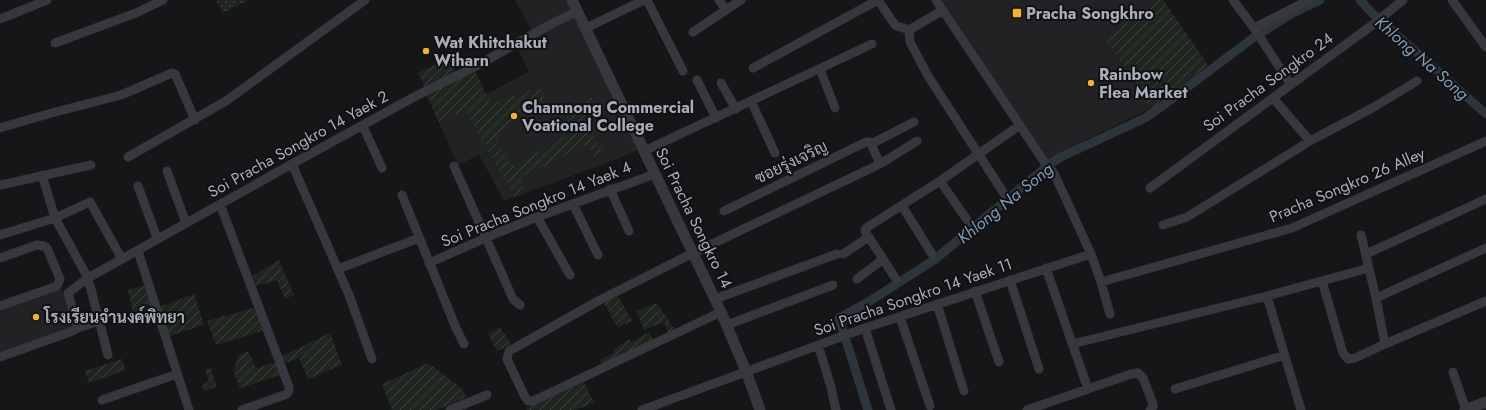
<svg xmlns="http://www.w3.org/2000/svg" width="1486" height="410" viewBox="0 0 1486 410" font-family="Jost,Sarabun,sans-serif">
	<defs>
		<pattern id="grass-dots" width="8" height="8" patternUnits="userSpaceOnUse"><rect width="8" height="8" fill="#1e261f"/><path d="M2 2h.1M6 6h.1" fill="none" stroke="#3c433d" stroke-width="1.8" stroke-linecap="round"/></pattern>
		<pattern id="garden-furrows" width="10" height="10" patternUnits="userSpaceOnUse"><rect width="10" height="10" fill="#1e261f"/><path d="M-1 1l2-2M0 10L10 0M9 11l2-2" fill="none" stroke="#3c433d"/></pattern>
	</defs>
	<rect width="100%" height="100%" fill="#161618"/>
	<path fill="#222225" d="M 515,0 L 569,0 L 643,148 L 609,162 L 504,201 L 479,155 L 458,165 L 427,96 L 474,70 L 486,94 L 529,72 L 517,48 L 535,37 Z
		M 942,0 L 1163,0 L 1208,65 L 1160,104 L 1069,148 L 1049,163 Z
		M 62,289 L 74,324 L 72,327 L 0,354 L 0,310 Z"/>
	<path fill="url(#grass-dots)" d="M 216,0 L 249,0 L 223,13 Z"/>
	<path fill="url(#garden-furrows)" d="M 1159,0 L 1163,0 L 1208,65 L 1160,104 L 1151,108 L 1105,38 Z
		M 449,58 L 456,73 L 425,88 L 418,73 Z
		M 474,70 L 486,94 L 493,103 L 531,90 L 541,89 L 548,104 L 544,108 L 528,112 L 498,135 L 497,143 L 508,160 L 515,166 L 567,134 L 570,130 L 566,122 L 566,112 L 592,98 L 599,111 L 583,120 L 603,152 L 594,157 L 587,145 L 521,177 L 524,194 L 515,197 L 465,111 L 439,122 L 427,96 Z
		M 279,260 L 294,295 L 285,299 L 277,280 L 256,286 L 253,276 Z
		M 146,285 L 156,311 L 134,318 L 128,290 Z
		M 194,294 L 204,325 L 169,336 L 160,307 Z
		M 618,296 L 632,321 L 618,328 L 604,303 Z
		M 656,303 L 666,316 L 675,331 L 669,334 L 664,322 L 644,330 L 637,312 Z
		M 257,307 L 265,330 L 216,345 L 207,321 Z
		M 500,327 L 511,345 L 497,351 L 488,334 Z
		M 649,332 L 654,342 L 603,367 L 600,360 L 615,352 L 614,349 L 629,339 L 631,342 Z
		M 330,333 L 342,365 L 308,379 L 299,358 L 283,364 L 281,357 Z
		M 248,351 L 256,368 L 277,362 L 281,375 L 240,388 L 233,371 L 239,355 Z
		M 122,359 L 126,370 L 89,383 L 85,371 Z
		M 428,363 L 461,388 L 467,397 L 437,410 L 392,410 L 382,384 Z
		M 211,368 L 217,387 L 204,391 L 202,385 L 209,382 L 205,370 Z
		M 584,382 L 594,403 L 576,410 L 527,410 L 526,408 Z"/>
	<g fill="none" stroke-linecap="round" stroke-linejoin="round">
		<path stroke="#2c353c" stroke-width="9" d="M 1360,0 L 1372,13 L 1486,114
			M 1264,31 L 1291,14 L 1320,0
			M 868,410 L 839,318 L 870,301 L 934,260 L 1050,164 L 1061,157 L 1145,118 L 1161,107 L 1253,38"/>
		<path stroke="#37383d" stroke-width="9" d="M 719,0 L 726,10
			M 878,0 L 895,25 C 899,28 904,27 909,30 L 910,42 L 928,76 L 1005,195
			M 936,0 L 1045,163 L 1054,173 L 1091,254 L 1101,282 L 1110,314
			M 1233,0 L 1254,28 L 1291,85
			M 1452,0 L 1486,47
			M 0,19 L 47,0
			M 586,28 L 642,1 L 647,0 L 683,71
			M 1254,28 L 1309,0
			M 909,30 L 943,10
			M 693,32 L 741,0
			M 55,43 L 136,13 L 163,0
			M 753,68 L 878,0
			M 820,69 L 835,108
			M 697,80 L 716,118
			M 721,83 L 736,109
			M 1273,98 L 1310,141
			M 751,101 L 775,153
			M 363,126 L 382,168
			M 0,128 L 48,114 L 121,95 L 172,73 L 175,74 L 195,120
			M 871,144 L 914,122
			M 644,151 L 872,44
			M 128,157 L 226,101 L 365,0
			M 292,164 L 349,295 L 372,359
			M 454,166 L 513,299 L 520,305
			M 167,171 L 186,223
			M 42,175 L 55,218 L 88,278 L 108,355
			M 940,181 L 970,224
			M 0,185 L 91,165
			M 138,186 L 157,238
			M 1150,188 L 1371,26 L 1403,0
			M 610,189 L 629,231
			M 402,195 L 456,328 L 464,344
			M 220,204 L 289,387 L 289,391 L 287,394 L 242,410
			M 573,204 L 598,255
			M 902,206 L 932,254
			M 724,211 L 866,142 L 869,142 L 871,144 L 880,164
			M 537,217 L 570,275
			M 1163,225 L 1187,217 L 1310,141 L 1374,107 L 1417,81
			M 0,235 L 55,218 L 90,202 L 122,259
			M 1361,235 L 1376,298 L 1385,344
			M 138,251 L 189,410
			M 843,254 L 869,237
			M 1366,254 L 1486,199
			M 0,258 L 37,245 L 44,246 L 47,248 L 60,279 L 57,286 L 0,306
			M 429,263 L 497,233 L 537,217 L 655,174
			M 1046,268 L 1088,389
			M 338,269 L 419,238
			M 857,279 L 883,259
			M 896,279 L 866,233 L 865,230 L 866,228 L 940,181 L 1020,125
			M 1010,280 L 1039,369
			M 1322,281 L 1343,353 L 1348,359 L 1355,358 L 1385,344 L 1486,301
			M 1101,282 L 1292,228 L 1486,141
			M 975,291 L 999,362
			M 1267,296 L 1301,410
			M 1376,298 L 1486,248
			M 715,299 L 837,254
			M 937,304 L 964,391
			M 721,312 L 533,401 L 528,401 L 525,397 L 507,359 L 509,351 L 598,301 L 693,253 L 880,164 L 917,141
			M 900,317 L 930,406
			M 727,325 L 833,285
			M 78,328 L 68,293 L 88,278 L 292,164 L 412,98 L 478,65 L 551,24 L 578,11
			M 865,328 L 891,410
			M 1072,344 L 1267,296 L 1369,268
			M 818,345 L 831,387 L 836,410
			M 0,357 L 70,332 L 78,328 L 98,321
			M 1453,372 L 1466,410
			M 1175,389 L 1285,355
			M 102,400 L 177,374
			M 450,410 L 487,395
			M 642,410 L 865,328 L 1091,254
			M 1027,410 L 1131,374 L 1138,373 L 1143,378 L 1153,404 L 1153,407 L 1150,410"/>
		<path stroke="#37383d" stroke-width="11" d="M 572,0 L 721,312 L 746,371 L 760,410
			M 1465,410 L 1486,402"/>
	</g>
	<g fill="#f2b134" stroke="#111113" stroke-width="1.5">
		<rect x="1012" y="8" width="10" height="10" rx="2"/>
		<circle cx="426" cy="51" r="4"/>
		<circle cx="1091" cy="83" r="4"/>
		<circle cx="514" cy="116" r="4"/>
		<circle cx="36" cy="317" r="4"/>
	</g>
	<g text-anchor="middle" dominant-baseline="central" stroke-width="4" stroke-linejoin="round" paint-order="stroke">
		<g font-size="16" font-weight="bold" fill="#a8adb8" stroke="#111113" text-anchor="start">
			<text x="1026" y="13">Pracha Songkhro</text>
			<text x="434" y="42">Wat Khitchakut<tspan x="434" dy="18">Wiharn</tspan></text>
			<text x="1099" y="74">Rainbow<tspan x="1099" dy="18">Flea Market</tspan></text>
			<text x="522" y="107">Chamnong Commercial<tspan x="522" dy="18">Voational College</tspan></text>
			<text x="44" y="317">โรงเรียนจำนงค์พิทยา</text>
		</g>
		<g font-size="16" fill="#a8adb8" stroke="#111113">
			<text transform="translate(1268 82) rotate(-36)">Soi Pracha Songkro 24</text>
			<text transform="translate(298 144) rotate(-29)">Soi Pracha Songkro 14 Yaek 2</text>
			<text transform="translate(791 162) rotate(-26)">ซอยรุ่งเจริญ</text>
			<text transform="translate(1347 185) rotate(-23)">Pracha Songkro 26 Alley</text>
			<text transform="translate(536 204) rotate(-22)">Soi Pracha Songkro 14 Yaek 4</text>
			<text transform="translate(694 218) rotate(64)">Soi Pracha Songkro 14</text>
			<text transform="translate(913 297) rotate(-19)">Soi Pracha Songkro 14 Yaek 11</text>
		</g>
		<g font-size="17" font-style="italic" fill="#7f9bb3" stroke="#111113">
			<text transform="translate(1422 58) rotate(41)">Khlong Na Song</text>
			<text transform="translate(1005 203) rotate(-39)">Khlong Na Song</text>
		</g>
	</g>
</svg>
